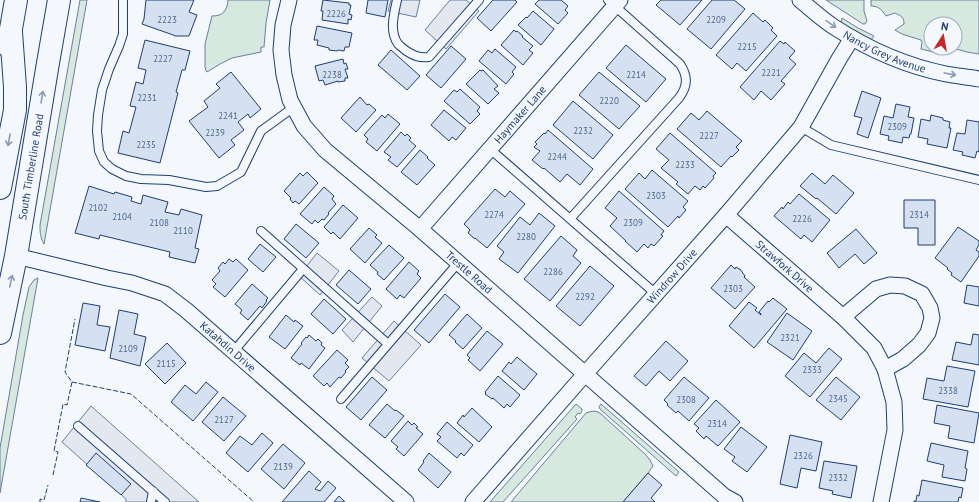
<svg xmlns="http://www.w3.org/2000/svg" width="979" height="502" viewBox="0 0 979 502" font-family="'PT Sans',sans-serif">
	<rect width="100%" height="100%" fill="#f4f7fb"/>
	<path fill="#d7e8df" stroke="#687fa3" d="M 80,0 L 87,0 L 44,244 C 40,237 40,232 40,225 Z
		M 228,0 L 270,0 L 266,23 L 264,47 L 261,47 L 261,52 L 232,58 L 220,64 L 207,72 L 206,71 L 205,67 L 205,44 L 212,16 C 223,16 227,11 228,0 Z
		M 826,0 L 864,0 L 864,11 L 867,21 L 865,24 L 863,24 Z
		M 871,0 L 979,0 L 979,54 L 967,52 L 953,48 L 955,48 L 955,24 L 931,24 L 931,48 L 934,48 L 933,52 L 921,49 L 922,42 L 921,40 L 902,34 L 895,30 L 904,24 C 904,17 901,16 895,13 L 886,16 C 882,10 879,6 871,6 Z
		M 842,18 L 858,28 L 874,36 L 870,41 L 841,25 Z
		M 38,278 L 0,493 L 0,448 L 23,315 L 29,287 L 34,280 Z
		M 576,404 L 582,409 L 582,411 L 580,414 L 578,413 L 575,417 L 577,419 L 503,502 L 490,502 Z
		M 601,404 L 679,472 L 676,476 L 600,409 L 599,407 Z
		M 594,411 L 598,412 L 601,414 L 645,454 L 650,460 L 653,466 L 648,473 L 623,502 L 511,502 L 586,413 L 589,412 Z"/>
	<path fill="#e3e8f0" stroke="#687fa3" d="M 391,0 L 420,0 L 416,17 L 388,11 Z
		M 450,0 L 466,0 L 479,11 L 446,49 L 425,30 Z
		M 317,253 L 339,271 L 320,295 L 299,276 Z
		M 372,297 L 382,306 L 353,342 L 342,330 Z
		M 394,321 L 421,345 L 389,381 L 362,358 Z
		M 91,406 L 199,502 L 126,502 L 126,499 L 62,442 Z"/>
	<path fill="#d5e0f0" stroke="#1d3f73" d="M 146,0 L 194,0 L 189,12 L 197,15 L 189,36 L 176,36 L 142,24 L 144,19 Z
		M 323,0 L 349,3 L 349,5 L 351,5 L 349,14 L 352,15 L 351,20 L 348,19 L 348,24 L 322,20 L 323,11 L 321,11 Z
		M 368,0 L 388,0 L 385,17 L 366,13 Z
		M 493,0 L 515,0 L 517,2 L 491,31 L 477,18 Z
		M 539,0 L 561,0 L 568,6 L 565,10 L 568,13 L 558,24 L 535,4 Z
		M 661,0 L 702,0 L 680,25 L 656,5 Z
		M 712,0 L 734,0 L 745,9 L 711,49 L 687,29 Z
		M 533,11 L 554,29 L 541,45 L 518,25 L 526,17 L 527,18 Z
		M 753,13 L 763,22 L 765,20 L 773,28 L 771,30 L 777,36 L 746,71 L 737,63 L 732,69 L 716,55 Z
		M 317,26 L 352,33 L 349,47 L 345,47 L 344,51 L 338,50 L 337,51 L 329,50 L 329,48 L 317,45 L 318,40 L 314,40 Z
		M 514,30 L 516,32 L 517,31 L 523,36 L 522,37 L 533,46 L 529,50 L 533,53 L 523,65 L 501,45 Z
		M 145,40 L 190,51 L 185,70 L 182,70 L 176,92 L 178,93 L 160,163 L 118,153 L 123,131 L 129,133 L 136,107 L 130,106 L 136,82 L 143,84 L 146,70 L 138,68 Z
		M 780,41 L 784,44 L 785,42 L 795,51 L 789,58 L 796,64 L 781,81 L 785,84 L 771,100 L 761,91 L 754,100 L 740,87 Z
		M 626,45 L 666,79 L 646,102 L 606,68 Z
		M 451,46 L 466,59 L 441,88 L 426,75 Z
		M 495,49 L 516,67 L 512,72 L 514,74 L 506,84 L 479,61 L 488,50 L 492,53 Z
		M 391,50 L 420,76 L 407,90 L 378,65 Z
		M 343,59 L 344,64 L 346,63 L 348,69 L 345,69 L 348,78 L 345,78 L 345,81 L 338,82 L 338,81 L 325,85 L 323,80 L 319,81 L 315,66 Z
		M 480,70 L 481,71 L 483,70 L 498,86 L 494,89 L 499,93 L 488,104 L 466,84 Z
		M 231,72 L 261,109 L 250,118 L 248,114 L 238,122 L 244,130 L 231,140 L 235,145 L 219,158 L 189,121 L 208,107 L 204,101 L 220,88 L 216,84 Z
		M 599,72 L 640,106 L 619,129 L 579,95 Z
		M 460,89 L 480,107 L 477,111 L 480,114 L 470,124 L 444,101 L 454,90 L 457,92 Z
		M 862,91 L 881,98 L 868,138 L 857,134 L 862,118 L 854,116 Z
		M 360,97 L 367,105 L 369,104 L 376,110 L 356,132 L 341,118 Z
		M 573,101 L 613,135 L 593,159 L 553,125 Z
		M 896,104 L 910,107 L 908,117 L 914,118 L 911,134 L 910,134 L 909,138 L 903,137 L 902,143 L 888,140 L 889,136 L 880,134 L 884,116 L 893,118 Z
		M 444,110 L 466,128 L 456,140 L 452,137 L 449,141 L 431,125 Z
		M 707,111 L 742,141 L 736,147 L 739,150 L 732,157 L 731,156 L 721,167 L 677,129 L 691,113 L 699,120 Z
		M 388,114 L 400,124 L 377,151 L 366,142 L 368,139 L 364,135 L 382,115 L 385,118 Z
		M 931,115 L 943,118 L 943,120 L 950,122 L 949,128 L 951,128 L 947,148 L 927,144 L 928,139 L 918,137 L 921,119 L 930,121 Z
		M 967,120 L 979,122 L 979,152 L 977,151 L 975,158 L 962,155 L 963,152 L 953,150 L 957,133 L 965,134 Z
		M 548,130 L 593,169 L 580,185 L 567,174 L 560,182 L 544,168 L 543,169 L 532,160 L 540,151 L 534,147 L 537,144 L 535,142 L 544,133 L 545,134 Z
		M 401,132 L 405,136 L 407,134 L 411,138 L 409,140 L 416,146 L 397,167 L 388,160 L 391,157 L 384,152 Z
		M 670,133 L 716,173 L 713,176 L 714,178 L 705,188 L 703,186 L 700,190 L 695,186 L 688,194 L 676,184 L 678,182 L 661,168 L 669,160 L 656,149 Z
		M 420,150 L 428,157 L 427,158 L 435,165 L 417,185 L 401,172 Z
		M 652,170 L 688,201 L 683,207 L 686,210 L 679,218 L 678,216 L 668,227 L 625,189 L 639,173 L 645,179 Z
		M 307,172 L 318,183 L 299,204 L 295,201 L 293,203 L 290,199 L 291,198 L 284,191 L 300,173 L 303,176 Z
		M 812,173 L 825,184 L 833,175 L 854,193 L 836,214 L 817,198 L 816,199 L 800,186 Z
		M 89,186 L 114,194 L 115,192 L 132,197 L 131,201 L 141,204 L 143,195 L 168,202 L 165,212 L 179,215 L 181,209 L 202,215 L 195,248 L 199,249 L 195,263 L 169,257 L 170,252 L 100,235 L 99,239 L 75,233 Z
		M 324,187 L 334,196 L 332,199 L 336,204 L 328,213 L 329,214 L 324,220 L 322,219 L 318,223 L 315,220 L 312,224 L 300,214 Z
		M 495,189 L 505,197 L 510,191 L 525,204 L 487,248 L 475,238 L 475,239 L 468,233 L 470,230 L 464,224 Z
		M 619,191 L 664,231 L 661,235 L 663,236 L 654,246 L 651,244 L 648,248 L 644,244 L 637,252 L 625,241 L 626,241 L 610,226 L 617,218 L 605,208 Z
		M 799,194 L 830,220 L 812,242 L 804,235 L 801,239 L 774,216 L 782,207 L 783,209 L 788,202 L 790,204 Z
		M 904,200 L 935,200 L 935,245 L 918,245 L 918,228 L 904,228 Z
		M 343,205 L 358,218 L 340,239 L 333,232 L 331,234 L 324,227 Z
		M 539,213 L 555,226 L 518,273 L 499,259 L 504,252 L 497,246 L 520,217 L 530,225 Z
		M 296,224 L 319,243 L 306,258 L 284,239 Z
		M 958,227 L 979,241 L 979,245 L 976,250 L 979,252 L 979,256 L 961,282 L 951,275 L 952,273 L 947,269 L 948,268 L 935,258 Z
		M 369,228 L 377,235 L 375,237 L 382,243 L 365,263 L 350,249 Z
		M 856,229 L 877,253 L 864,264 L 855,254 L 839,268 L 827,253 Z
		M 561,236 L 577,250 L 573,256 L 581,263 L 550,301 L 524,279 Z
		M 260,244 L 276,257 L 263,272 L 248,259 Z
		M 389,245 L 404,258 L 384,280 L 377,274 L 378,272 L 370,265 Z
		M 229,259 L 233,262 L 236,259 L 248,270 L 225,297 L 213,287 L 216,284 L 212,280 L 220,271 L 218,268 L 223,262 L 225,264 Z
		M 409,262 L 419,271 L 417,274 L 421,278 L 404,298 L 400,295 L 397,299 L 386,289 Z
		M 731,265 L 735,269 L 736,267 L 739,269 L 740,269 L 745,276 L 744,277 L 755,287 L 735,309 L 711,288 Z
		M 590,266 L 614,286 L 580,326 L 556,306 Z
		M 349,270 L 371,289 L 358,304 L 336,285 Z
		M 252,284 L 268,298 L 266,300 L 267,301 L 262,308 L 260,306 L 248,320 L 240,313 L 242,310 L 235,304 Z
		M 967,285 L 979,287 L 979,306 L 964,303 Z
		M 445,294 L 460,307 L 429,343 L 414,330 Z
		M 773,298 L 787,309 L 754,348 L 729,326 L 749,302 L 757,308 L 755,310 L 761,315 L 761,314 L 759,312 L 768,301 L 769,302 Z
		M 324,299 L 346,319 L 333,334 L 311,314 Z
		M 83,303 L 100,306 L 97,325 L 110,327 L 105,351 L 75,345 Z
		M 119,310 L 138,314 L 134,334 L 146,337 L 140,366 L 110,358 Z
		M 787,313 L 812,331 L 793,360 L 767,342 Z
		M 467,314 L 482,328 L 463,349 L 455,342 L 456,341 L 449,335 Z
		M 286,315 L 294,322 L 295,320 L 303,326 L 285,349 L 269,337 Z
		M 487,331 L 503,344 L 480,371 L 468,360 L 470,358 L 467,355 Z
		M 973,334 L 979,335 L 979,365 L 952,360 L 956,342 L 971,345 Z
		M 309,335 L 316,341 L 318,339 L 322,343 L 321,345 L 325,348 L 309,369 L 301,363 L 300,365 L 291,358 L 302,344 L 301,343 L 306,337 L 307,338 Z
		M 666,341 L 688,361 L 670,381 L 659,371 L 646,386 L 634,376 Z
		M 167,343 L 186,363 L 165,384 L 145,364 Z
		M 829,348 L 842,359 L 810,397 L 785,376 L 804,353 L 816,363 Z
		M 337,350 L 348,360 L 345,363 L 349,367 L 345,371 L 346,372 L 341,378 L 339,377 L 330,387 L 327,383 L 324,386 L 313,376 Z
		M 517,357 L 537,374 L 524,390 L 502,371 L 509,362 L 511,364 Z
		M 947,366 L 975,371 L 968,407 L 923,399 L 927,378 L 944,381 Z
		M 498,376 L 520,395 L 510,407 L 507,404 L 504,408 L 493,398 L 492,399 L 485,394 L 486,393 L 485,392 Z
		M 372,377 L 387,390 L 361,420 L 346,407 Z
		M 684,377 L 709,398 L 689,421 L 678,411 L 676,413 L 667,405 L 668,404 L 664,400 Z
		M 836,377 L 860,397 L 841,420 L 816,400 Z
		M 206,382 L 218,392 L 193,421 L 171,402 L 185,385 L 196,394 Z
		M 223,397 L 246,416 L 224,441 L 202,422 Z
		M 716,400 L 740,422 L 718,446 L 706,436 L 704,439 L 696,431 L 699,428 L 694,424 Z
		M 387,404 L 395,411 L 396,410 L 404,416 L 385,438 L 369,425 Z
		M 937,405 L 979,413 L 974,443 L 948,438 L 950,426 L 934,423 Z
		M 472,408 L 492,427 L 479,442 L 457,423 L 463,415 L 464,417 Z
		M 408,421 L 412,425 L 414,423 L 418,427 L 416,428 L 423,434 L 404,456 L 396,449 L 398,447 L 391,441 Z
		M 447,422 L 473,445 L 464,456 L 461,453 L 457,458 L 437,441 L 441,437 L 437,434 Z
		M 741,427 L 767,447 L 747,472 L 732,461 L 735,457 L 724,449 Z
		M 262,433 L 273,443 L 248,472 L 226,453 L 240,436 L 252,445 Z
		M 790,435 L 822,442 L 816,471 L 801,468 L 797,488 L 780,484 Z
		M 931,443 L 968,451 L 965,468 L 967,469 L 965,481 L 942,477 L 944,465 L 927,461 Z
		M 283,444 L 305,463 L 284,489 L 261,469 Z
		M 96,453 L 131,484 L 121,495 L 86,465 Z
		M 429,453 L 451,472 L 438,488 L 418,470 L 424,462 L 423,461 Z
		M 824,461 L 857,466 L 851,498 L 832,494 L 833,491 L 819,488 Z
		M 309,471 L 321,482 L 315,489 L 320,491 L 328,481 L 336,488 L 324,502 L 282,502 Z
		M 648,473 L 662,485 L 651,498 L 655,502 L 623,502 Z
		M 922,480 L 963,488 L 961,498 L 959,497 L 958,502 L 914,502 L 914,501 L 916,501 L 917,495 L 919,496 Z
		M 339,496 L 345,502 L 334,502 Z
		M 81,498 L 100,502 L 80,502 Z"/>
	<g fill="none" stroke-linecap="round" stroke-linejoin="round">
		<g stroke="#1d3f73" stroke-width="10">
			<path id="lane" d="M 123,0 L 123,34 L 119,46 L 109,69 L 102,90 L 98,115 L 97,131 L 99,151 L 104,162 L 112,169 L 126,176 L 141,179 L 169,180 L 206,187 L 217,186 L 241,172 L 261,131 L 294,107
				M 397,0 C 394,14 389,31 398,44 C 400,46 403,48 405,50 C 414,56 419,58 429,57 L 479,0
				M 801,127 L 831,145 L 979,180
				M 490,149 L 656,294
				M 570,219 L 679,98 C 688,86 688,76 680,64 L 608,0
				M 261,231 L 388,344
				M 234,351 L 303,269
				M 341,399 L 458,263
				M 78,426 L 165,502
				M 151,502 L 153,491"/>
		</g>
		<g stroke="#1d3f73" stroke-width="17">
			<g id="street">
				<path id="s1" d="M 289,0 L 283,25 L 281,50 L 284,75 L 290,100 L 304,126 L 325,150 L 420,229 L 724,496 L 735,502"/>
				<path id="s2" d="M 800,0 C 811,9 822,19 834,27 C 868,49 906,66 946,74 C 957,76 968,77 979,79"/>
				<path id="s3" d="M 726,215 L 843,317 L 874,348 L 885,369 L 894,402 L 895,430 L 881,502"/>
				<path id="s4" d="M 420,229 L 620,0"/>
				<path id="s5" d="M 16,256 L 107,278 L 132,283 L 165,294 L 186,310 L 406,502"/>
				<path d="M 843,317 L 876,289 L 890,285 L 905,286 L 922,294 L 930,308 L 932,318 L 928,333 L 919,345 L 903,359 L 885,369"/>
				<path id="s6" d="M 473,502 L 585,374 L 726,215 L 801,127 L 839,59 L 852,38"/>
			</g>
		</g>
		<g stroke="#1d3f73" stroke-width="24">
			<g id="primary">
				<path d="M 8,46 L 16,0"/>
				<path d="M 0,188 L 15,110 L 15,87 L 11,32"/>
				<path id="s7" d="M 0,333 L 16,256 L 48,63 L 59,0"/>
			</g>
		</g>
		<use href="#lane" stroke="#f4f7fb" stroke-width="8"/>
		<use href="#street" stroke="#f4f7fb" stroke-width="15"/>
		<use href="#primary" stroke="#f4f7fb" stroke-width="22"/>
		<path stroke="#1d3f73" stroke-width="1" stroke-dasharray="5 2" stroke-linecap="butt" d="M 72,382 L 131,394 L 254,502
			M 53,475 L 58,452 L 54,451 L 63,404 L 67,405 L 72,382 L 65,372 L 75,319
			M 40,502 L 40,499 L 44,500 L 48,485"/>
	</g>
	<defs><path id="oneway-shaft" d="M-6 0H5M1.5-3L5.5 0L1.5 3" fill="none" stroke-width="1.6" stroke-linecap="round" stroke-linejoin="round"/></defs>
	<g stroke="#889bb7">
		<use href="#oneway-shaft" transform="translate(831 24) rotate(35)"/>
		<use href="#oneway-shaft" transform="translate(950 74) rotate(10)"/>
		<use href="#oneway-shaft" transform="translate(42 97) rotate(-81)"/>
		<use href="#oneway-shaft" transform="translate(9 140) rotate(101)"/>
		<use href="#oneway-shaft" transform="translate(11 281) rotate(-78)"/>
	</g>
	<g text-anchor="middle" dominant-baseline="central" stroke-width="3" stroke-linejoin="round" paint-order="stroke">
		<g font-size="9" fill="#4b6792">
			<text x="336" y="13">2226</text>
			<text x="167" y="19">2223</text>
			<text x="716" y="19">2209</text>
			<text x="747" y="46">2215</text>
			<text x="163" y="58">2227</text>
			<text x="771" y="72">2221</text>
			<text x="332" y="74">2238</text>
			<text x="636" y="74">2214</text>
			<text x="147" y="97">2231</text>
			<text x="609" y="100">2220</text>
			<text x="228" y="115">2241</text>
			<text x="897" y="126">2309</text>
			<text x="583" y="130">2232</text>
			<text x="215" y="132">2239</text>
			<text x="709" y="135">2227</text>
			<text x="146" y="144">2235</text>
			<text x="557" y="156">2244</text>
			<text x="685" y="164">2233</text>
			<text x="656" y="195">2303</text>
			<text x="98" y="207">2102</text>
			<text x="494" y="214">2274</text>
			<text x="919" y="214">2314</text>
			<text x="122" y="216">2104</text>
			<text x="802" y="218">2226</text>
			<text x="159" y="222">2108</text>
			<text x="633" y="222">2309</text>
			<text x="183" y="230">2110</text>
			<text x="526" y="236">2280</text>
			<text x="553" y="271">2286</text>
			<text x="733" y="288">2303</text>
			<text x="585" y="296">2292</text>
			<text x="790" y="337">2321</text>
			<text x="128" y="348">2109</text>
			<text x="166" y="363">2115</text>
			<text x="812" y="369">2333</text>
			<text x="948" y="390">2338</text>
			<text x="838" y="398">2345</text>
			<text x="686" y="399">2308</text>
			<text x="224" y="419">2127</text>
			<text x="717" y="423">2314</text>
			<text x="803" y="455">2326</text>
			<text x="283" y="466">2139</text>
			<text x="838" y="477">2332</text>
		</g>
		<g font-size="11" fill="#1d3f73" stroke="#f4f7fb">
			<text stroke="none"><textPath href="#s2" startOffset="100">Nancy Grey Avenue</textPath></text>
			<text stroke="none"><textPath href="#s4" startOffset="152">Haymaker Lane</textPath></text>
			<text stroke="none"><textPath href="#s7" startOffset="169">South Timberline Road</textPath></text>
			<text stroke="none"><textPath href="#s3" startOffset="78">Strawfork Drive</textPath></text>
			<text stroke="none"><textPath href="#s1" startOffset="352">Trestle Road</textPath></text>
			<text stroke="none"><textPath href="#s6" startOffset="301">Windrow Drive</textPath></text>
			<text stroke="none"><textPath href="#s5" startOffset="236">Katahdin Drive</textPath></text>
		</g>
	</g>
	<g transform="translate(943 36) rotate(11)"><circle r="19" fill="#f4f7fb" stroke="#9eadc5"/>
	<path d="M0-3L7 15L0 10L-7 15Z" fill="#c62828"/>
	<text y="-6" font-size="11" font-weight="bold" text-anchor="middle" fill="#1d3f73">N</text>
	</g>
</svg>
